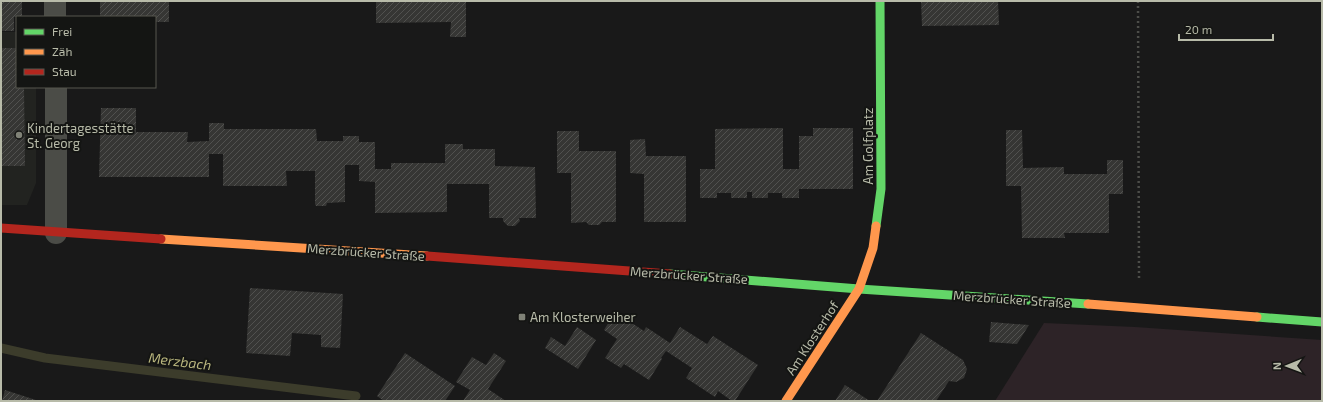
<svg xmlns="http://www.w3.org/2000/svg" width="1323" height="402" viewBox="0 0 1323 402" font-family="'Exo 2',sans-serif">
	<defs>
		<pattern id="building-hatch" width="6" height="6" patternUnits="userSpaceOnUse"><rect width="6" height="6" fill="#363634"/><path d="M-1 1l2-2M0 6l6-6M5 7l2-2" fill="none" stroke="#51514f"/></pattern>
	</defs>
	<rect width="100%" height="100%" fill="#191919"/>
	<path fill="#222320" d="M 1,32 L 17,32 L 17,87 L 36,87 L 36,183 L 27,205 L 1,205 Z"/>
	<path fill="#2d2327" d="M 1044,323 L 1135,327 L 1322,340 L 1322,401 L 995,401 Z"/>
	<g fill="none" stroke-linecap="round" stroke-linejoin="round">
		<path stroke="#3c3c2b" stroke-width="9" d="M 1,348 L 45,358 L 356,396"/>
	</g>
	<path fill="url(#building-hatch)" d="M 1,1 L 22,1 L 22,17 L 14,17 L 14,31 L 1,31 Z
		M 100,1 L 169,1 L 169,22 L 155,22 L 155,17 L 100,17 Z
		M 376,1 L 466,1 L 466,37 L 450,37 L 451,22 L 376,23 Z
		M 921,1 L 998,1 L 999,25 L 922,26 Z
		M 1,48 L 17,48 L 17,87 L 24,87 L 25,166 L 1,166 Z
		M 101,108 L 136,108 L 136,132 L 188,132 L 187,142 L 209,141 L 209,123 L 224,123 L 224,129 L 316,129 L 317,141 L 343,141 L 343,136 L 359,136 L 359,142 L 375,142 L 375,169 L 391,169 L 391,163 L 445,163 L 445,144 L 463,144 L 463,149 L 495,149 L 495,166 L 535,167 L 536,218 L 519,218 L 520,221 L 515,226 L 508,226 L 503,221 L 503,218 L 489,218 L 489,184 L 447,184 L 447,212 L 375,213 L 375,182 L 359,181 L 359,165 L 345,165 L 345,202 L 327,203 L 326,206 L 316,206 L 315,204 L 315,171 L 286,171 L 287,186 L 223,186 L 223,154 L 209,154 L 209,177 L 99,177 Z
		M 783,128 L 783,169 L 799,169 L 799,136 L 813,136 L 813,128 L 853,128 L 853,189 L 799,189 L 799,198 L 782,198 L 782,193 L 768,193 L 768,198 L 752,198 L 752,192 L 747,192 L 747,198 L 731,198 L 731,193 L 717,193 L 717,198 L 700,198 L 700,169 L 715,169 L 715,129 Z
		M 1006,130 L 1022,130 L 1023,168 L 1064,167 L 1064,174 L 1107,174 L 1107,160 L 1123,160 L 1123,194 L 1109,194 L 1109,233 L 1064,233 L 1065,238 L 1022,238 L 1021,186 L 1006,186 Z
		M 557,131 L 579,131 L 579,151 L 616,151 L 616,222 L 602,222 L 599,225 L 589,225 L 586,222 L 571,223 L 571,173 L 557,173 Z
		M 645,139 L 646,156 L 686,156 L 686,222 L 644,222 L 644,174 L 630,173 L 630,140 Z
		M 250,288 L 343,294 L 340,348 L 321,347 L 321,335 L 292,333 L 290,356 L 246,353 Z
		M 615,312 L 644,331 L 646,327 L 670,343 L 680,327 L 707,344 L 713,336 L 758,365 L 735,401 L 732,401 L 718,391 L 715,397 L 686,378 L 692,368 L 666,351 L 661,358 L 662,359 L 649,380 L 624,364 L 621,368 L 605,358 L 617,339 L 604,330 Z
		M 991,322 L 1029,325 L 1017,344 L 989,342 Z
		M 577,327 L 596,340 L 578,369 L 545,348 L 551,337 L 565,346 Z
		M 921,333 L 963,360 L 967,369 L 964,378 L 956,382 L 949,381 L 936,401 L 877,401 Z
		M 405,353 L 455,386 L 445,401 L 384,401 L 377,396 Z
		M 494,353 L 506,361 L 488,389 L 506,401 L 463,401 L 470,390 L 456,382 L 472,357 L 486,365 Z
		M 845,385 L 870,401 L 835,401 Z
		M 5,390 L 39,401 L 2,401 Z"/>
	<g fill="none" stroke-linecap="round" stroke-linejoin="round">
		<path stroke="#4c4d49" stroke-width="2.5" stroke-dasharray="2 3" stroke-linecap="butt" d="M 1138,1 L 1139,279"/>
		<path stroke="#4b4c47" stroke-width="22" d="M 55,1 L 55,17
			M 56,87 L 56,233"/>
		<path stroke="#63d668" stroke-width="9" d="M 876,226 L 881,189 L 880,1
			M 670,274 L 859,289 L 1088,304
			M 1257,317 L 1322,322"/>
		<path stroke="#ff974d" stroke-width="9" d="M 161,239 L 427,256
			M 1088,304 L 1257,317
			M 786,401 L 859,289 L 873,248 L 876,226"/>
		<path stroke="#b3261e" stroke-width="9" d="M 1,228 L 161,239
			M 427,256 L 670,274"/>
	</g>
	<g fill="#808277" stroke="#141513" stroke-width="1.5">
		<circle cx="19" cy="135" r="4"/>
		<rect x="518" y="313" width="8" height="8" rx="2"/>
	</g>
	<g text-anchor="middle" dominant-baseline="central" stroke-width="4" stroke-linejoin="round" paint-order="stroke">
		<g font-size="13" fill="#b8bba9" stroke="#141513" text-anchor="start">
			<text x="27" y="128">Kindertagesstätte<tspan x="27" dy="15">St. Georg</tspan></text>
			<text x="530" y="317">Am Klosterweiher</text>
		</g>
		<g font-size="13" fill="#b8bba9" stroke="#141513">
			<text transform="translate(868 146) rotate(-90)">Am Golfplatz</text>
			<text transform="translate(366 252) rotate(4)">Merzbrücker Straße</text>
			<text transform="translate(689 275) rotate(4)">Merzbrücker Straße</text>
			<text transform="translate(1012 299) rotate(4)">Merzbrücker Straße</text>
			<text transform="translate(812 338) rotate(-57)">Am Klosterhof</text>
		</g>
		<g font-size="14" font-style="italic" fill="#b9b67e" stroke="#141513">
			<text transform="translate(180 361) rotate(7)">Merzbach</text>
		</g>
	</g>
	<rect width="1323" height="402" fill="none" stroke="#b8bba9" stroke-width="4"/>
	<rect x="16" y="16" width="140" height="72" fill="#141513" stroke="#56574f"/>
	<rect x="24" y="29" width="20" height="6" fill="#63d668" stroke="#56574f"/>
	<text x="52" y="36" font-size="12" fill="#b8bba9">Frei</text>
	<rect x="24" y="49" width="20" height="6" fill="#ff974d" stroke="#56574f"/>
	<text x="52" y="56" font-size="12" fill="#b8bba9">Zäh</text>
	<rect x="24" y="69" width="20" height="6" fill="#b3261e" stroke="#56574f"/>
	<text x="52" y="76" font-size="12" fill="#b8bba9">Stau</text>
	<g transform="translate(1287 366) rotate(269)" stroke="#141513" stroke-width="3" paint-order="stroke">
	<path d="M0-3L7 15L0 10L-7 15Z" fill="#b8bba9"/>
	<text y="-6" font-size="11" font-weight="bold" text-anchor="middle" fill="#b8bba9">N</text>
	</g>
	<path d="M1179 34v6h94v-6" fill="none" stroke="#b8bba9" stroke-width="2"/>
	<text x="1185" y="34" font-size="12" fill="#b8bba9" stroke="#141513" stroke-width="3" paint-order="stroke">20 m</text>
</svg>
